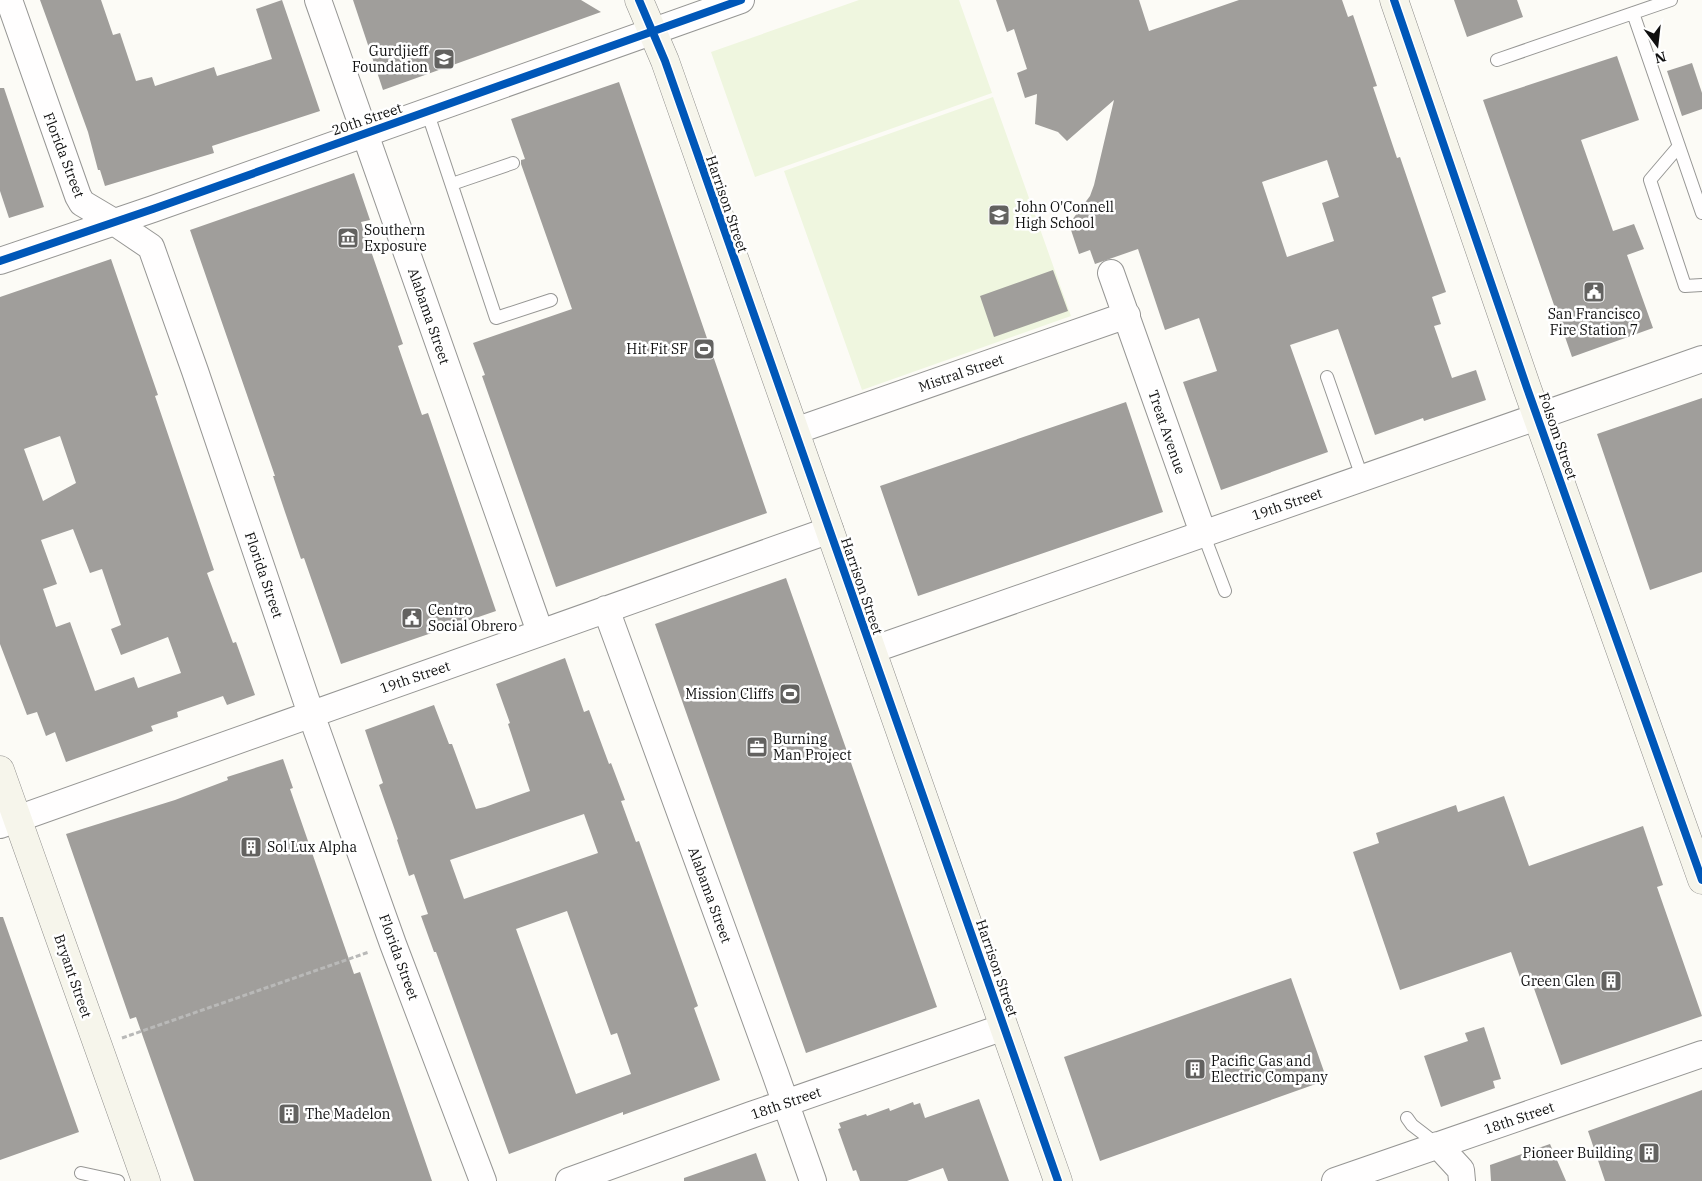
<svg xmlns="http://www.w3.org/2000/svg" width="1702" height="1181" viewBox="0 0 1702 1181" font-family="'IBM Plex Serif',serif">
	<rect width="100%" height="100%" fill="#fcfbf6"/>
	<path fill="#eff6df" d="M 859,0 L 959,0 L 992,93 L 755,177 L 711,52 Z
		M 993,97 L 1071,316 L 862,390 L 784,171 Z"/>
	<path fill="#a09e9b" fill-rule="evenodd" d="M 40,0 L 101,0 L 113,35 L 120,33 L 136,81 L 152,77 L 155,86 L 214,67 L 217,76 L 272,59 L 256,9 L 282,0 L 320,111 L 212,146 L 214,153 L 105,186 L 100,170 L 98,170 L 88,132 Z
		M 353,0 L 581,0 L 601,12 L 383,90 Z
		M 996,0 L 1139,0 L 1149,31 L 1239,0 L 1342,0 L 1348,17 L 1353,15 L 1377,86 L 1373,87 L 1397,158 L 1400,157 L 1446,292 L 1432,297 L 1441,324 L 1434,326 L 1452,378 L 1476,370 L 1486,400 L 1424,421 L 1423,418 L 1375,435 L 1338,329 L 1290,345 L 1328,452 L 1221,490 L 1183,382 L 1217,371 L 1199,318 L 1165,330 L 1138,249 L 1095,264 L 1090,250 L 1079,254 L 1069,224 L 1090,196 L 1094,185 L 1114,100 L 1067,141 L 1058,132 L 1035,124 L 1037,94 L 1025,98 L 1017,73 L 1027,69 L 1014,29 L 1007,32 ZM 1327,160 L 1339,197 L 1322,203 L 1334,241 L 1287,257 L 1262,182 Z
		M 1454,0 L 1517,0 L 1523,17 L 1467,37 Z
		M 1617,56 L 1639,120 L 1581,140 L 1613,231 L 1634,224 L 1644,249 L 1627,255 L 1653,328 L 1572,357 L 1483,100 Z
		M 1692,63 L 1702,93 L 1702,109 L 1682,116 L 1667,71 Z
		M 619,82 L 767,513 L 556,587 L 482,376 L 485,375 L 473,343 L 572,309 L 521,164 L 521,160 L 525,159 L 511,119 Z
		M 0,88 L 4,88 L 44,207 L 9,218 L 0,191 Z
		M 354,173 L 370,220 L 361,222 L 403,344 L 398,346 L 422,415 L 428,413 L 496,611 L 341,664 L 304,558 L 301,559 L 285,512 L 273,476 L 275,476 L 190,230 Z
		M 111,259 L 158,395 L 155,396 L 214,570 L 207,573 L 233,643 L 236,642 L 255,695 L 227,705 L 223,696 L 177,712 L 178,717 L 151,726 L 153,731 L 66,762 L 55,732 L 46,736 L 37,712 L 27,715 L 0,644 L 0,297 ZM 60,436 L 76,483 L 43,501 L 24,449 ZM 73,529 L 90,573 L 102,569 L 121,625 L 111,629 L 121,655 L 168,637 L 181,673 L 138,688 L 134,677 L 95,691 L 70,622 L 56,627 L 43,589 L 57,584 L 41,540 Z
		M 1053,270 L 1068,311 L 994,337 L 980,296 Z
		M 1702,398 L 1702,572 L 1650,590 L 1597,434 Z
		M 1126,402 L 1163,512 L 918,596 L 880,486 Z
		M 786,578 L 937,1007 L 806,1053 L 655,624 Z
		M 565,658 L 584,712 L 589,710 L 609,764 L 611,763 L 625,800 L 621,801 L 636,842 L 639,841 L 698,1006 L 694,1008 L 720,1080 L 623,1115 L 623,1112 L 509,1154 L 436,952 L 434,952 L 421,916 L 428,914 L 414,874 L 409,876 L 397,840 L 398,839 L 379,785 L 383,783 L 365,730 L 434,705 L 449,744 L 452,744 L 476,809 L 485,807 L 530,791 L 508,724 L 510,723 L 496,684 ZM 584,814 L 598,853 L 464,899 L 450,860 ZM 567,911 L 611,1035 L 617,1033 L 631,1074 L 576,1094 L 516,929 Z
		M 283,759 L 293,788 L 290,789 L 354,974 L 360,972 L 432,1181 L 194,1181 L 136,1017 L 130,1019 L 66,834 L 175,800 L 228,780 L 227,777 Z
		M 1504,796 L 1529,866 L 1643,826 L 1663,885 L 1657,887 L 1702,1016 L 1561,1065 L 1531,980 L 1522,983 L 1511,952 L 1400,990 L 1353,852 L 1379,843 L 1376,833 L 1456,805 L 1458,812 Z
		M 0,917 L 3,917 L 79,1132 L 0,1160 Z
		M 1291,978 L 1327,1080 L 1100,1161 L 1064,1057 Z
		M 1484,1027 L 1501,1079 L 1493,1081 L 1495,1088 L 1441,1107 L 1424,1056 L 1468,1041 L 1465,1033 Z
		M 1702,1090 L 1702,1181 L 1605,1181 L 1588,1131 Z
		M 979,1099 L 1009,1181 L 948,1181 L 943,1168 L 907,1181 L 860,1181 L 856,1170 L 853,1171 L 838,1129 L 841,1128 L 839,1123 L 866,1114 L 867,1116 L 889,1108 L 890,1111 L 913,1102 L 914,1105 L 920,1103 L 925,1118 Z
		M 1550,1144 L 1566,1181 L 1491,1181 L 1490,1165 Z
		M 756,1153 L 766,1181 L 684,1181 L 684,1178 Z"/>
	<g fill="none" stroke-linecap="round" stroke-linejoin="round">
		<g stroke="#969694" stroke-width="14">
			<path id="lane" d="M 1633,13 L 1702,213
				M 1497,60 L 1671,0
				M 427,111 L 496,318 L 551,300
				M 1679,146 L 1650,180 L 1685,286 L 1702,285
				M 452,184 L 513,163
				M 1327,377 L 1362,477
				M 1203,533 L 1225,591
				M 1407,1118 L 1412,1125 L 1438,1145
				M 81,1173 L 118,1181"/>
		</g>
		<g stroke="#969694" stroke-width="28">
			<path id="street" d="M 9,0 L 78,196 L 82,203 L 114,222 L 151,247 L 195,371 L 311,714 L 393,944 L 483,1181
				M 318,0 L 540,632
				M 0,261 L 153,209 L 741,0
				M 1111,273 L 1203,533
				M 795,431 L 1127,315
				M 606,609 L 775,1073 L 813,1181
				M 872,650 L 1702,359
				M 0,825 L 830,530
				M 1438,1145 L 1461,1170 L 1462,1181
				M 569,1181 L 751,1115 L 1004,1027
				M 1335,1181 L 1702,1054"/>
		</g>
		<g stroke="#8d8c8a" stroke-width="29">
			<path id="secondary" d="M 639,0 L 665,61 L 1058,1181
				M 1394,0 L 1527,388 L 1702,880
				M 0,770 L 146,1181"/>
		</g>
		<path stroke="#b9b9b8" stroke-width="3" stroke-dasharray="5 2.5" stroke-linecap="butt" d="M 122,1038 L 369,952"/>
		<use href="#lane" stroke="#fffefe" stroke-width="12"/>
		<use href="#street" stroke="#fffefe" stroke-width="26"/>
		<use href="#secondary" stroke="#f6f5eb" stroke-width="28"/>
		<g stroke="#fff" stroke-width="11">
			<path id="cycleway" d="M 639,0 L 665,61 L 1058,1181
				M 1394,0 L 1527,388 L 1702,880
				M 0,261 L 153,209 L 741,0"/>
		</g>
		<use href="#cycleway" stroke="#0057b8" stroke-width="8"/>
	</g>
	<defs>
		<g id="school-square" transform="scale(1.125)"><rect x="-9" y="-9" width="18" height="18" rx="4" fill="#636260" stroke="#fff"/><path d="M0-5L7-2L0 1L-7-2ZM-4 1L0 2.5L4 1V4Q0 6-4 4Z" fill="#fff"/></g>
		<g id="museum-square" transform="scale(1.125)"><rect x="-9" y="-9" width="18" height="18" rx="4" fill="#636260" stroke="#fff"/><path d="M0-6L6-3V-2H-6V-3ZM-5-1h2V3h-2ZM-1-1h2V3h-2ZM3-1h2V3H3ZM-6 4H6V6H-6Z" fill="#fff"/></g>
		<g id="civic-square" transform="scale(1.125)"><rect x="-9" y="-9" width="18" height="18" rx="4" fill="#636260" stroke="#fff"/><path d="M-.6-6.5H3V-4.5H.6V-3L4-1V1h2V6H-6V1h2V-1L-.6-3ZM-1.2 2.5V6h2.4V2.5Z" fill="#fff"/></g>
		<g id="stadium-square" transform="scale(1.125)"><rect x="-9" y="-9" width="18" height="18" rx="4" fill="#636260" stroke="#fff"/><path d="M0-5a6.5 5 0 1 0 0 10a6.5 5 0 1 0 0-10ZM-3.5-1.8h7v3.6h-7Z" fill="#fff"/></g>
		<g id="office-square" transform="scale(1.125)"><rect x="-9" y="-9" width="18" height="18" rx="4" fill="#636260" stroke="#fff"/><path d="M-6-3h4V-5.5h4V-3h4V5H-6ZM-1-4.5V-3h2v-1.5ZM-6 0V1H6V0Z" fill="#fff"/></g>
		<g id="building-square" transform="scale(1.125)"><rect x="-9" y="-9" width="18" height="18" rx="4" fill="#636260" stroke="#fff"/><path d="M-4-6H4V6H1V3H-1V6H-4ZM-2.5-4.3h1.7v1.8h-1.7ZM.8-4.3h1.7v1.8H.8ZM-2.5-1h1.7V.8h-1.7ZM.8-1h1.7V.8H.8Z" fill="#fff"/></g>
	</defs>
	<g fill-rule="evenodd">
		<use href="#school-square" x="444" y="59"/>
		<use href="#school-square" x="999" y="215"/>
		<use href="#museum-square" x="348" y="238"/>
		<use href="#civic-square" x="1594" y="292"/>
		<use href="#stadium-square" x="704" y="349"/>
		<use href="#civic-square" x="412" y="618"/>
		<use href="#stadium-square" x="790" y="694"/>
		<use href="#office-square" x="757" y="747"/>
		<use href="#building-square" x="251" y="847"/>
		<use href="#building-square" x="1611" y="981"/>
		<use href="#building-square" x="1195" y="1069"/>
		<use href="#building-square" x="289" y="1114"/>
		<use href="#building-square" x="1649" y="1153"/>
	</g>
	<g text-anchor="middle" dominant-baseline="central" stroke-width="5" stroke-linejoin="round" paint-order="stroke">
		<g font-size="14" fill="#101010" stroke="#fff" text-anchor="start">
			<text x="428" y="51" text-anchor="end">Gurdjieff<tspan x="428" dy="16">Foundation</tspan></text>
			<text x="1015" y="207">John O'Connell<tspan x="1015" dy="16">High School</tspan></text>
			<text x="364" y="230">Southern<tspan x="364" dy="16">Exposure</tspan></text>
			<text x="1594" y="314" text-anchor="middle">San Francisco<tspan x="1594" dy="16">Fire Station 7</tspan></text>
			<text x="688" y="349" text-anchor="end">Hit Fit SF</text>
			<text x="428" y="610">Centro<tspan x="428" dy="16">Social Obrero</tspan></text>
			<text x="774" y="694" text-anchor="end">Mission Cliffs</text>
			<text x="773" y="739">Burning<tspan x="773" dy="16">Man Project</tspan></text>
			<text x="267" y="847">Sol Lux Alpha</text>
			<text x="1595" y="981" text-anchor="end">Green Glen</text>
			<text x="1211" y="1061">Pacific Gas and<tspan x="1211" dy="16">Electric Company</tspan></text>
			<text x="305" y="1114">The Madelon</text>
			<text x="1633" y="1153" text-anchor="end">Pioneer Building</text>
		</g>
		<g font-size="14" fill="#101010" stroke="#fff">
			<text transform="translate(367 119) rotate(-19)">20th Street</text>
			<text transform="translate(64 155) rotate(69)">Florida Street</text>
			<text transform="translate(727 204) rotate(71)">Harrison Street</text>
			<text transform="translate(429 316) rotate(71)">Alabama Street</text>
			<text transform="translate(961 373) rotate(-19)">Mistral Street</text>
			<text transform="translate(1167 432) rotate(71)">Treat Avenue</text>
			<text transform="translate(1558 436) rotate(71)">Folsom Street</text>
			<text transform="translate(1287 504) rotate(-19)">19th Street</text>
			<text transform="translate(264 575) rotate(71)">Florida Street</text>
			<text transform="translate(862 586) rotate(71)">Harrison Street</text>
			<text transform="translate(415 677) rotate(-19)">19th Street</text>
			<text transform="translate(710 895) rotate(70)">Alabama Street</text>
			<text transform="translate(399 957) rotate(70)">Florida Street</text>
			<text transform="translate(997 968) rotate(71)">Harrison Street</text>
			<text transform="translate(73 976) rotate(71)">Bryant Street</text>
			<text transform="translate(786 1103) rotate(-19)">18th Street</text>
			<text transform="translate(1519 1118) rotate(-19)">18th Street</text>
		</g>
	</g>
	<g transform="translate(1657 45) rotate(165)" stroke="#ffffff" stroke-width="4" paint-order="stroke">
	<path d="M0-4L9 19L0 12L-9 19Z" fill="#101010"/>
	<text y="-8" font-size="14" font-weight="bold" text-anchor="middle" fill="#101010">N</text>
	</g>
</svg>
